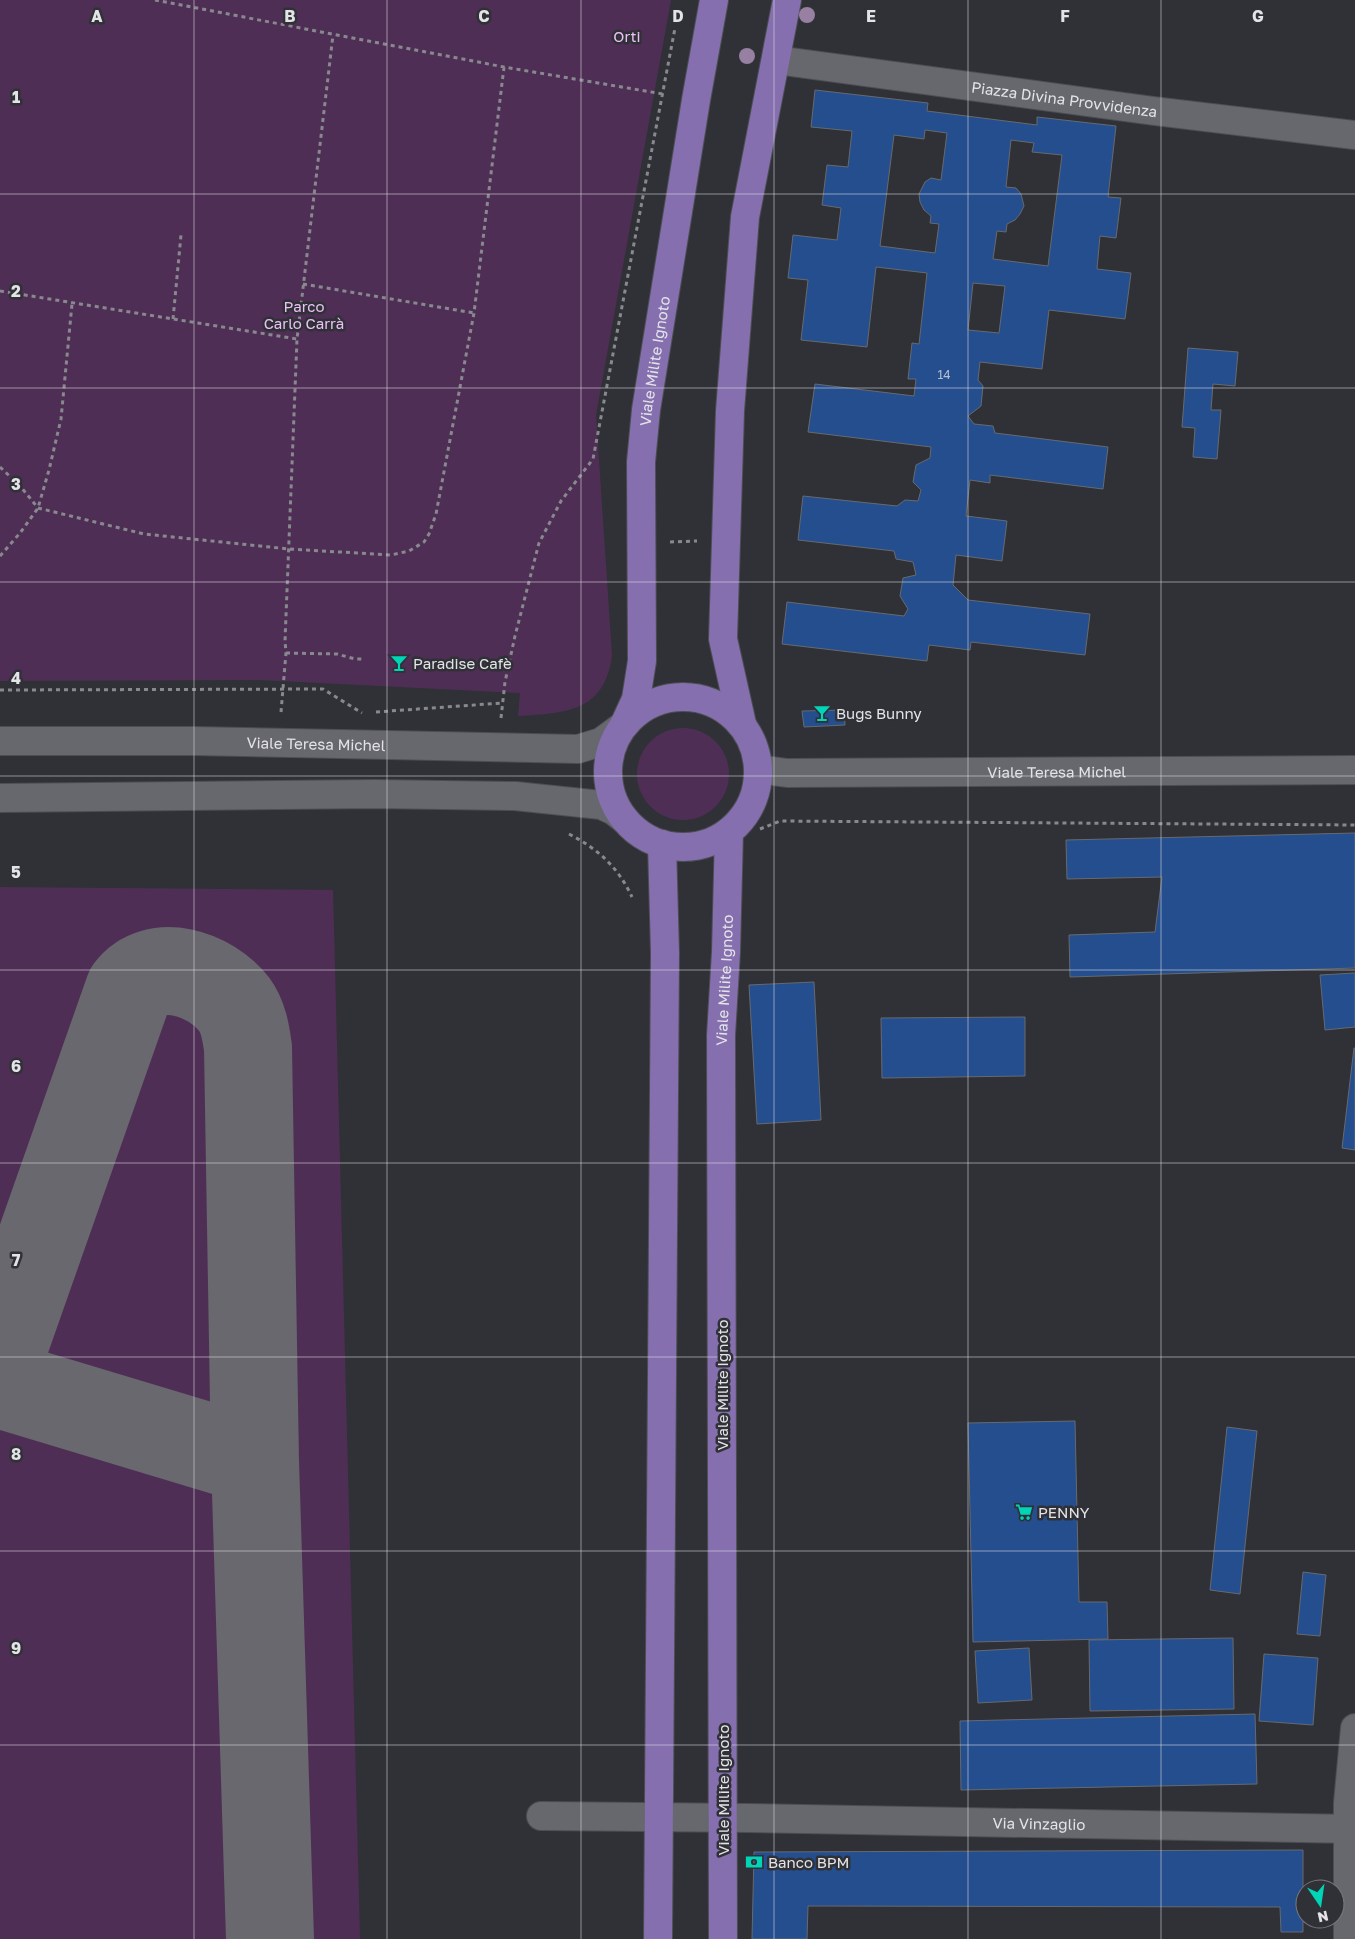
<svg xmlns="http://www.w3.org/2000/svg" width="1355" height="1939" viewBox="0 0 1355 1939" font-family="'Golos Text',sans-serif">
	<rect width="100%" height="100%" fill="#303137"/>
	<path fill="#4f2e56" d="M 0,0 L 671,0 L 596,415 L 612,655 C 605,712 566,713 518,716 L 520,693 L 260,680 L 0,681 Z
		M637 774a46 46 0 1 1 92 0a46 46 0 1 1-92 0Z
		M 0,887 L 333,890 L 360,1939 L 0,1939 Z"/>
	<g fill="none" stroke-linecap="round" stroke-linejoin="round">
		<path stroke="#68686e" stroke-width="88" d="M 0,1357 L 129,990 C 155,955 211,974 234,1004 C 243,1016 246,1033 248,1048 L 255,1461 L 270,1939
			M 0,1384 L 255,1461"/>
	</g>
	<path fill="#254e8e" stroke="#666a6f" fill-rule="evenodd" d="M 815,90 L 928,103 L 927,111 L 1037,125 L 1037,117 L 1116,126 L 1108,197 L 1121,198 L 1116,238 L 1100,236 L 1097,269 L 1131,273 L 1125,319 L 1049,310 L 1042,369 L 980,362 L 978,380 L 983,386 L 981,406 L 968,416 L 974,424 L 993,426 L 995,433 L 1108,447 L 1103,489 L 990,475 L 990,483 L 970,480 L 966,516 L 1007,521 L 1002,561 L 956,555 L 953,585 L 968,600 L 1090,614 L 1085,655 L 971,642 L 970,650 L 929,645 L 927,661 L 782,644 L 787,602 L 904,616 L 908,609 L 900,596 L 903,578 L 916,575 L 913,562 L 896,559 L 894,551 L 798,540 L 803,496 L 897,506 L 905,500 L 918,501 L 921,490 L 913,482 L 916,465 L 930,458 L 931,447 L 808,432 L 815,384 L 914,396 L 916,379 L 908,379 L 912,343 L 919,344 L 927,273 L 876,267 L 867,347 L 801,340 L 808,280 L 788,278 L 793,235 L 837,240 L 841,208 L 822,205 L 827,165 L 848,167 L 852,131 L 811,127 ZM 925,130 L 947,133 L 941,180 L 931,178 L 925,182 L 919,194 L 920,202 L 924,210 L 931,216 L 930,223 L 939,224 L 935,253 L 880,246 L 894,135 L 924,139 ZM 1011,140 L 1034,143 L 1032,152 L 1062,155 L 1048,266 L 993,259 L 997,231 L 1006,232 L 1007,224 L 1015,220 L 1020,214 L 1024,206 L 1021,194 L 1016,188 L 1006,187 ZM 973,283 L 1005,286 L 999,333 L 968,330 Z
		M 1188,348 L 1238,352 L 1235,386 L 1213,384 L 1211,410 L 1221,410 L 1217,459 L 1193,457 L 1195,428 L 1182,427 Z
		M 844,710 L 845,725 L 804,727 L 802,711 Z
		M 1355,833 L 1355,968 L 1070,977 L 1069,935 L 1155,932 L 1162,877 L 1067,879 L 1066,840 Z
		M 1355,973 L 1355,1027 L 1325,1030 L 1320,975 Z
		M 814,982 L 821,1120 L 757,1124 L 749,985 Z
		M 1025,1017 L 1025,1076 L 882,1078 L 881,1018 Z
		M 1354,1048 L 1355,1048 L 1355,1150 L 1342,1148 Z
		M 1075,1421 L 1079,1602 L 1107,1602 L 1108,1639 L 973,1642 L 968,1423 Z
		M 1227,1427 L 1257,1431 L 1240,1594 L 1210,1590 Z
		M 1303,1572 L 1326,1575 L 1320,1636 L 1297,1634 Z
		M 1233,1638 L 1234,1709 L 1090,1711 L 1089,1640 Z
		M 1029,1648 L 1032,1700 L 978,1703 L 975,1651 Z
		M 1264,1654 L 1318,1658 L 1313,1725 L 1259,1721 Z
		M 1255,1714 L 1257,1784 L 961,1790 L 960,1721 Z
		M 1303,1850 L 1303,1932 L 1281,1932 L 1280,1907 L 808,1906 L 807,1939 L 752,1939 L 754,1852 Z"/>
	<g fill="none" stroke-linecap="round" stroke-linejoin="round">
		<g stroke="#4d4e53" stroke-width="30">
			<g id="minor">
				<path id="s1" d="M 776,60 L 1154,111 L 1355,135"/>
				<path id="s2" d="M 0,741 L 193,741 L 578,749 L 601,742 L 624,725"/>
				<path id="s3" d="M 758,769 L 787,773 L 1355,770"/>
				<path d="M 0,798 L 375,794 L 515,796 L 601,805 L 614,811 L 624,819"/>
				<path id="s4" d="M 541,1816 L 748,1818 L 1355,1829"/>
				<path d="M 1348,1939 L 1348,1803 L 1355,1728"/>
			</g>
		</g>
		<g stroke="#4d4e53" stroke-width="30">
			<g id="major">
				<circle cx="683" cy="772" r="75"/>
				<path d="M 742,724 L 723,639 L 730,411 L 745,217 L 787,0"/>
				<path id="s5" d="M 624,725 L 636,699 L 642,661 L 641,462 L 646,410 L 696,100 L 714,0"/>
				<path d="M 658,1939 L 665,953 L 662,844"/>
				<path id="s6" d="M 723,1939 L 721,1035 L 726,952 L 729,832"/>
			</g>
		</g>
		<path stroke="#88898e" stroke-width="3" stroke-dasharray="4 4" stroke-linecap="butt" d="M 155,0 L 504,67 L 663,94
			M 303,284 L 474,313
			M 0,291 L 297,339
			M 173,319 L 181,235
			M 0,467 L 21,487 L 38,508 L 144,534 L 289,549 L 391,555 L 409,551 L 424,542 L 429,534 L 436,514 L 474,313 L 504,67
			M 670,542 L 697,541
			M 0,556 L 20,533 L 38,508 L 49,470 L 61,419 L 72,304
			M 286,653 L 337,654 L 355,659 L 364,659
			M 0,690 L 323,689 L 362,713
			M 281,712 L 286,653 L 285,641 L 297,339 L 333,35
			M 376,712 L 502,703
			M 501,718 L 505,682 L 515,636 L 539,543 L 561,501 L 593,459 L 675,28
			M 760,829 L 780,821 L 1355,825
			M 569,834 C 598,849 618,867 632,897"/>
		<use href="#minor" stroke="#67686e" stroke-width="28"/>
		<use href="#major" stroke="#856faf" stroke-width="28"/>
	</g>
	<g fill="#9780a1">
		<circle cx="807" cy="15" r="8"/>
		<circle cx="747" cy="56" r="8"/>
	</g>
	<path fill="none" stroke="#e4e4e8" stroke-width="1" stroke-opacity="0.55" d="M 194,0 L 194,1939M 387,0 L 387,1939M 581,0 L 581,1939M 774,0 L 774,1939M 968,0 L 968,1939M 1161,0 L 1161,1939M 0,194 L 1355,194M 0,388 L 1355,388M 0,582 L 1355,582M 0,776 L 1355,776M 0,970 L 1355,970M 0,1163 L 1355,1163M 0,1357 L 1355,1357M 0,1551 L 1355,1551M 0,1745 L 1355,1745"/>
	<defs>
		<g id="bar-bare" transform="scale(1.35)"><path d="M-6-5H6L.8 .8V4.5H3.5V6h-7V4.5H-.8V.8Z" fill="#00d5b7" stroke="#303137" stroke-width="2.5" paint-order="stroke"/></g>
		<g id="supermarket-bare" transform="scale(1.35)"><path d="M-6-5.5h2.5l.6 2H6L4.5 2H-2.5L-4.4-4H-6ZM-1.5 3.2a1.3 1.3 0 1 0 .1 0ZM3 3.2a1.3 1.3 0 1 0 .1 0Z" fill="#00d5b7" stroke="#303137" stroke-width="2.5" paint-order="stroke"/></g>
		<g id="bank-bare" transform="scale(1.35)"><path d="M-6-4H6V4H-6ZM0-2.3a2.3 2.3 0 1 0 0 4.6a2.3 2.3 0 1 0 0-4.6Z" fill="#00d5b7" stroke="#303137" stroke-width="2.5" paint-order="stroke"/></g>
	</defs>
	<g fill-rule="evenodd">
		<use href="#bar-bare" x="399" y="663"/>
		<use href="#bar-bare" x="822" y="713"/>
		<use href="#supermarket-bare" x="1024" y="1512"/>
		<use href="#bank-bare" x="754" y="1862"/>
	</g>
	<g text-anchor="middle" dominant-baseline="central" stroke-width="5" stroke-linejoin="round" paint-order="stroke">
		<g font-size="12" fill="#b4bed2">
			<text x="944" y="374">14</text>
		</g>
		<g font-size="15" fill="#ecc0f7" stroke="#303137">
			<text x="627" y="36">Orti</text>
			<text x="304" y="306">Parco<tspan x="304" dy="17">Carlo Carrà</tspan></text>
		</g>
		<g font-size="15" fill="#e4e4e8" stroke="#303137">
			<text stroke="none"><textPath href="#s1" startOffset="291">Piazza Divina Provvidenza</textPath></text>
			<text stroke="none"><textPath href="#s5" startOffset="368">Viale Milite Ignoto</textPath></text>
			<text stroke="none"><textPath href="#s2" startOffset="316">Viale Teresa Michel</textPath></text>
			<text stroke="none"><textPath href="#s3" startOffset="299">Viale Teresa Michel</textPath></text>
			<text stroke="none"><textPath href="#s6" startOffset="959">Viale Milite Ignoto</textPath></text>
			<text transform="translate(722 1385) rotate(-90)">Viale Milite Ignoto</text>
			<text transform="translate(723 1790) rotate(-90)">Viale Milite Ignoto</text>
			<text stroke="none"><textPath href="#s4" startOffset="498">Via Vinzaglio</textPath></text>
		</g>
		<g font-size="15" fill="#e4e4e8" stroke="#303137" text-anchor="start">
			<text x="413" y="663">Paradise Cafè</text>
			<text x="836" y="713">Bugs Bunny</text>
			<text x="1038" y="1512">PENNY</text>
			<text x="768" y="1862">Banco BPM</text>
		</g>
	</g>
	<g font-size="16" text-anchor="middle" font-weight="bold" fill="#e4e4e8" stroke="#303137" stroke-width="5" stroke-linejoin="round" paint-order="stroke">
		<text x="97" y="22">A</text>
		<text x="290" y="22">B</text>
		<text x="484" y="22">C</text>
		<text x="678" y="22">D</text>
		<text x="871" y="22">E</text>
		<text x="1065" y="22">F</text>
		<text x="1258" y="22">G</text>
		<text x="16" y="103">1</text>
		<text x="16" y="297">2</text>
		<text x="16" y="490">3</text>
		<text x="16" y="684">4</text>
		<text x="16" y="878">5</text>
		<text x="16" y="1072">6</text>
		<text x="16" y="1266">7</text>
		<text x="16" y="1460">8</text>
		<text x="16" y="1654">9</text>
	</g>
	<g transform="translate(1320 1904) rotate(167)"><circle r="24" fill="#303137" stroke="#78797e"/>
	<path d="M0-4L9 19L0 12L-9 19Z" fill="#00d5b7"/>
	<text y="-8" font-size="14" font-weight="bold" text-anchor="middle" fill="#e4e4e8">N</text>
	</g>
</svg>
